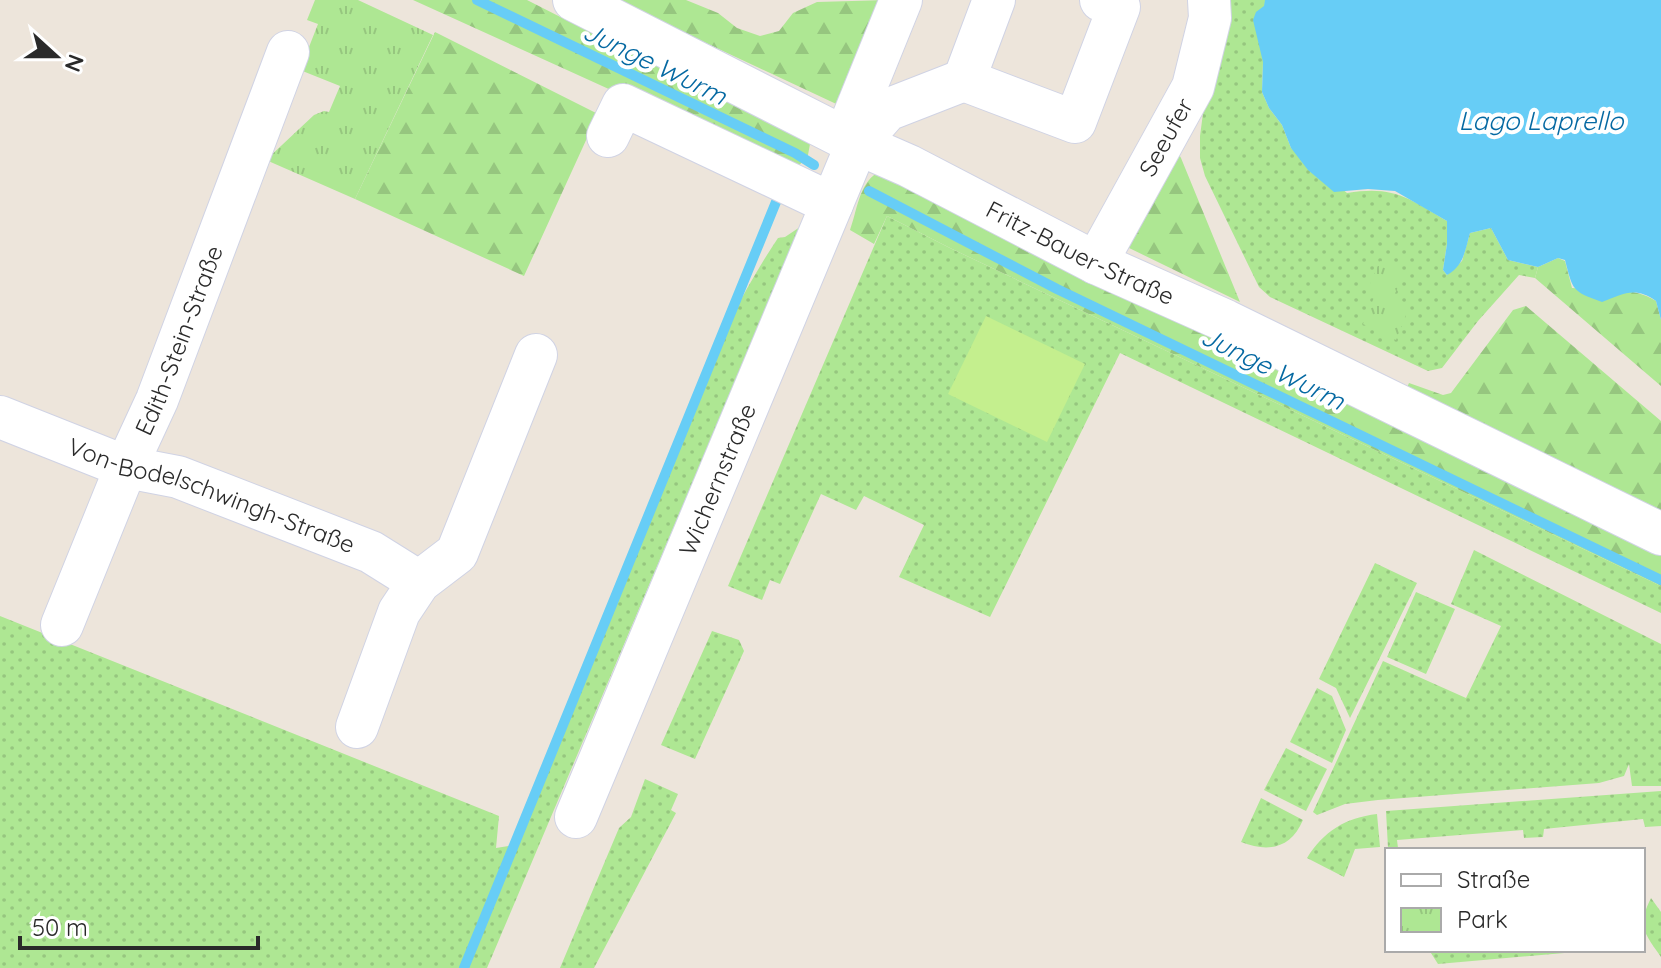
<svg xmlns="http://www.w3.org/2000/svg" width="1661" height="968" viewBox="0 0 1661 968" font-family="Quicksand,sans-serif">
	<defs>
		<pattern id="grass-dots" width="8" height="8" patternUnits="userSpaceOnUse" patternTransform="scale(2)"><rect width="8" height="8" fill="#aee793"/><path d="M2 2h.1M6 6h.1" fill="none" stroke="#96c67f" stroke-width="1.8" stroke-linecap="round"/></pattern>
		<pattern id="forest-firs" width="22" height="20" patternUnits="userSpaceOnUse" patternTransform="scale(2)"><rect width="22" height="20" fill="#aee793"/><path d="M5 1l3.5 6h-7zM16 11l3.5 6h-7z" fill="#96c67f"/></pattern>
		<pattern id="park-tufts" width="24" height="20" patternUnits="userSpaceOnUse" patternTransform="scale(2)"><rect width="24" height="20" fill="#aee793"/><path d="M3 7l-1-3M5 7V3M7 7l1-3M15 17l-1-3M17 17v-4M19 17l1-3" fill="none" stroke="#96c67f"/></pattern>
	</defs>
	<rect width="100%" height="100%" fill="#ede5db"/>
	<path fill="url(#grass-dots)" d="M 1218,0 L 1265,0 L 1262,92 L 1269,108 L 1282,125 L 1291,148 L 1347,193 C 1393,185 1409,198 1447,221 L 1447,244 L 1443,270 L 1447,275 L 1462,261 L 1470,233 L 1491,228 L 1508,260 L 1538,267 L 1535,278 L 1519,275 L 1478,321 L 1442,368 L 1428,371 L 1270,297 L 1259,287 L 1205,176 L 1200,158 L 1200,136 Z
		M 887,216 L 950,248 L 1661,586 L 1661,613 L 1120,353 L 990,617 L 899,577 L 924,525 L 864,496 L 856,510 L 821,494 L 780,584 L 770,580 L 762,600 L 728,586 Z
		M 812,219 L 777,283 L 487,968 L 0,968 L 0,616 L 499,816 L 496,848 L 514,845 C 553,756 591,667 626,576 C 670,461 709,341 778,238 L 785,237 Z
		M 1474,550 L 1661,644 L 1661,786 L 1632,786 L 1629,764 L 1624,776 L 1599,783 L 1378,800 L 1345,804 L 1317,815 L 1313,812 L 1383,661 L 1466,698 L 1501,626 L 1451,604 Z
		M 1375,563 L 1417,583 L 1350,718 L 1336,688 L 1319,679 Z
		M 1416,592 L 1455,609 L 1426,674 L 1387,657 Z
		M 712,631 L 739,640 L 744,651 L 695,759 L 661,745 Z
		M 1317,688 L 1332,696 L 1346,730 L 1332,763 L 1290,742 Z
		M 1286,748 L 1327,769 L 1306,811 L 1264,790 Z
		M 645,779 L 678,794 L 671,810 L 676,813 L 594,968 L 560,968 L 619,828 L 631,817 Z
		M 1661,791 L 1661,826 L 1645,827 L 1643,819 L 1544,829 L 1543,837 L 1524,838 L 1523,830 L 1397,840 L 1398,848 L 1388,848 L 1386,811 Z
		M 1261,798 L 1303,820 C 1291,848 1269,853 1241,842 Z
		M 1377,814 L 1380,847 L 1355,849 L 1344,877 L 1307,858 C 1324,831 1345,818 1377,814 Z
		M 1651,898 L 1661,912 L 1661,957 C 1644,933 1637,926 1651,898 Z
		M 1429,950 L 1599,950 L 1438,964 Z"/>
	<path fill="url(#forest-firs)" d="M 413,0 L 527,0 L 810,144 L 808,155 L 796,169 L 785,169 Z
		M 614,0 L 686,0 L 718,13 L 737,28 L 760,36 L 779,31 L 793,13 L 817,2 L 887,0 L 847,109 Z
		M 435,32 L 598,114 L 524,276 L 355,199 Z
		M 1177,151 L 1181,158 L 1240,302 L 1125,246 Z
		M 877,173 L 1515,479 L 1661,555 L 1661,586 L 950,248 L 887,216 L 874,244 L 850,230 C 857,211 859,184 877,173 Z
		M 1558,258 L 1565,261 L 1572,288 C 1598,290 1634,286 1656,301 L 1661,320 L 1661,386 L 1535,278 L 1538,267 Z
		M 1526,306 L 1661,421 L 1661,515 L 1406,390 L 1409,383 L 1443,395 L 1451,393 L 1513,310 Z"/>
	<path fill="url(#park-tufts)" d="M 315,0 L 358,0 L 433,35 L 355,199 L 266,160 L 314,115 L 324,111 L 329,112 L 340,86 L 300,70 L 318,24 L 307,20 Z
		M 1380,261 L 1406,273 L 1393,297 L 1410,305 L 1396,340 L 1363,324 L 1375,295 L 1369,286 Z"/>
	<path fill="#c4ef8e" d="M 986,316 L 1085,364 L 1047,442 L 948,394 Z"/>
	<path fill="#67cdf6" d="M 1265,0 L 1661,0 L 1661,320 L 1656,301 C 1635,286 1623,294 1602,302 C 1572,291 1573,291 1565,260 L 1558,258 L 1538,267 L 1508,260 L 1491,228 L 1470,233 C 1465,250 1464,266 1447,275 L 1443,270 L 1447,244 L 1447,221 L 1395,191 L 1368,189 L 1334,192 L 1308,170 L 1291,148 L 1282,125 L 1269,108 L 1262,92 L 1263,62 L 1253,20 L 1256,12 L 1264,6 Z"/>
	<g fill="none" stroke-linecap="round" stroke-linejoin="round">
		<path stroke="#67cdf6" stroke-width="10" d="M 477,0 L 795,153 L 814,165
			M 869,191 L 1057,289 L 1661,580
			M 464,968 L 776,202"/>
		<g stroke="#d0d3e4" stroke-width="44">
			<g id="minor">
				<path id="s1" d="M 574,0 L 845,138 L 909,166 L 1096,263 L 1226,321 L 1661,534"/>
				<path d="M 994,0 L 964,80 L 1075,122 L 1119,7 L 1101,0"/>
				<path d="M 608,136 L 623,105 L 832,204"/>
				<path d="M 845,138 L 901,0"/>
				<path id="s2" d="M 1096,263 L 1193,87 L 1210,18 L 1209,0"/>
				<path id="s3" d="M 0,417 L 126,467 L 178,477 L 371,552 L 419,582"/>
				<path id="s4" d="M 62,625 L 126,467 L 157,400 L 288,52"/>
				<path d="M 357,727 L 399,612 L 419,582 L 457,553 L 536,355"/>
				<path id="s5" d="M 576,817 L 857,144 L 887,110 L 964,80"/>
			</g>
		</g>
		<use href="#minor" stroke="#fff" stroke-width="42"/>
	</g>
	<g text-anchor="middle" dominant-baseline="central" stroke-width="8" stroke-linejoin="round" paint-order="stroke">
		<g font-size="24" fill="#2a2a2a" stroke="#fff">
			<text stroke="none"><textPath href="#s2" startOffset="144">Seeufer</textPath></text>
			<text stroke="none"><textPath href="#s1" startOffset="566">Fritz-Bauer-Straße</textPath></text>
			<text stroke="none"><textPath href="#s4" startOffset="308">Edith-Stein-Straße</textPath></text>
			<text stroke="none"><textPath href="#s5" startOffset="366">Wichernstraße</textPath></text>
			<text stroke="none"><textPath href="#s3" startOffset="226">Von-Bodelschwingh-Straße</textPath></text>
		</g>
		<g font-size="26" font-style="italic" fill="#0569a2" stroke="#fff">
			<text transform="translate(655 63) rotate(26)">Junge Wurm</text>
			<text x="1541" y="120">Lago Laprello</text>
			<text transform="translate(1273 368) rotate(26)">Junge Wurm</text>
		</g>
	</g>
	<rect x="1385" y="848" width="260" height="104" fill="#ffffff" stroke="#aaaaaa" stroke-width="2"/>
	<rect x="1401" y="874" width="40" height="12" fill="#ffffff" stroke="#aaaaaa" stroke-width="2"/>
	<text x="1457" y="888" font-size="24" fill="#2a2a2a">Straße</text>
	<rect x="1401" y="908" width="40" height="24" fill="url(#park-tufts)" stroke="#aaaaaa" stroke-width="2"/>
	<text x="1457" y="928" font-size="24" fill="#2a2a2a">Park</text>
	<g transform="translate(56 56) rotate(111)" stroke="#ffffff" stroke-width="6" paint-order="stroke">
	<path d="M0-6L14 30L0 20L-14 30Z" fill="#2a2a2a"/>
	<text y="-12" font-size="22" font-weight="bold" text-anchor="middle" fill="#2a2a2a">N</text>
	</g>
	<path d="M20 936v12h238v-12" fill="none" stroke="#2a2a2a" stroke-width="4"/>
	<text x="32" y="936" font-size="24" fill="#2a2a2a" stroke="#ffffff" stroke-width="6" paint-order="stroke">50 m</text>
</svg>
